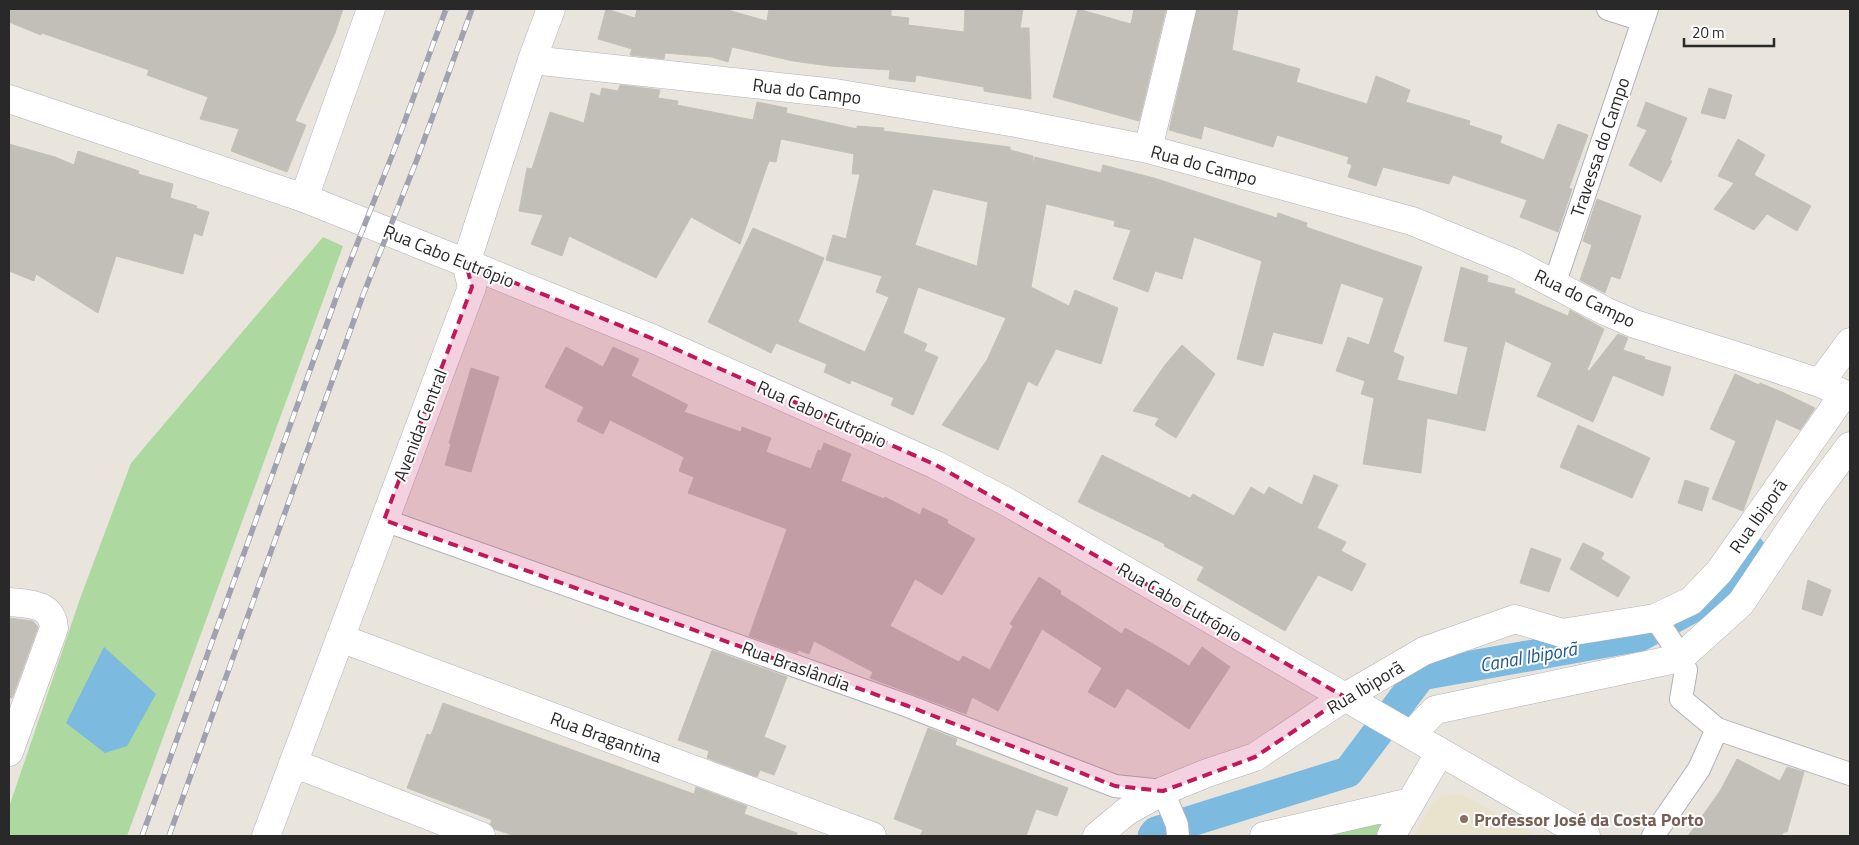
<svg xmlns="http://www.w3.org/2000/svg" width="1859" height="845" viewBox="0 0 1859 845" font-family="'Titillium Web',sans-serif">
	<rect width="100%" height="100%" fill="#e9e5dd"/>
	<path fill="#e9e3ce" d="M 1462,794 L 1535,836 L 1413,836 L 1433,802 L 1443,795 Z"/>
	<path fill="#add9a0" d="M 323,237 L 343,246 L 127,836 L 9,836 L 9,807 L 81,596 L 131,463 Z
		M 1402,816 L 1390,836 L 1311,836 Z"/>
	<path fill="#7cbadf" d="M 104,647 L 156,694 L 127,746 L 105,753 L 66,723 Z"/>
	<g fill="none" stroke-linecap="round" stroke-linejoin="round">
		<path stroke="#7cbadf" stroke-width="31" d="M 1153,836 L 1156,832 L 1348,772 L 1421,675 L 1640,636 L 1721,592 L 1750,550"/>
	</g>
	<path fill="#c2bfb8" stroke="#c4c1b7" fill-rule="evenodd" d="M 9,9 L 343,9 L 335,33 L 295,121 L 306,125 L 287,172 L 231,151 L 239,129 L 200,119 L 208,97 L 147,75 L 149,70 L 42,33 L 41,35 L 9,22 Z
		M 606,9 L 635,18 L 637,9 L 724,9 L 767,21 L 769,9 L 891,9 L 891,16 L 909,18 L 908,25 L 964,32 L 965,9 L 1023,9 L 1020,28 L 1029,28 L 1031,99 L 984,91 L 984,87 L 916,75 L 915,82 L 889,79 L 890,70 L 830,66 L 793,61 L 732,47 L 728,62 L 712,57 L 665,53 L 664,59 L 630,55 L 632,49 L 598,39 Z
		M 1078,9 L 1131,24 L 1134,9 L 1166,9 L 1139,121 L 1053,97 Z
		M 1197,9 L 1238,9 L 1232,50 L 1300,69 L 1296,82 L 1367,104 L 1376,76 L 1410,90 L 1406,102 L 1470,121 L 1469,125 L 1502,136 L 1500,143 L 1544,160 L 1558,124 L 1588,135 L 1569,188 L 1572,189 L 1558,232 L 1520,217 L 1527,200 L 1453,175 L 1449,184 L 1383,167 L 1376,186 L 1348,177 L 1352,165 L 1347,163 L 1349,157 L 1277,135 L 1273,147 L 1204,126 L 1201,139 L 1169,130 Z
		M 620,85 L 660,90 L 658,98 L 678,101 L 677,105 L 753,120 L 757,102 L 787,108 L 786,113 L 857,129 L 857,126 L 884,128 L 883,131 L 1010,147 L 1010,150 L 1033,156 L 1033,164 L 1035,157 L 1101,173 L 1103,165 L 1154,178 L 1277,218 L 1278,213 L 1307,223 L 1306,227 L 1422,267 L 1393,352 L 1404,357 L 1397,380 L 1457,395 L 1468,347 L 1444,341 L 1461,267 L 1488,276 L 1487,282 L 1515,289 L 1514,293 L 1568,316 L 1570,310 L 1604,329 L 1587,370 L 1589,371 L 1618,334 L 1628,338 L 1623,350 L 1645,357 L 1644,359 L 1671,367 L 1663,396 L 1613,375 L 1593,422 L 1537,396 L 1552,363 L 1505,341 L 1485,431 L 1427,418 L 1421,473 L 1363,464 L 1374,398 L 1361,394 L 1365,381 L 1336,371 L 1348,337 L 1369,345 L 1384,298 L 1341,283 L 1322,344 L 1273,332 L 1263,366 L 1237,359 L 1262,261 L 1194,237 L 1182,279 L 1155,271 L 1148,292 L 1113,279 L 1131,230 L 1114,226 L 1115,221 L 1046,204 L 1031,287 L 1069,306 L 1075,290 L 1118,308 L 1101,364 L 1056,349 L 1037,386 L 1028,381 L 998,450 L 942,425 L 987,360 L 1006,318 L 918,287 L 903,333 L 927,344 L 924,351 L 938,357 L 913,415 L 891,405 L 894,398 L 851,380 L 850,384 L 824,372 L 827,364 L 776,343 L 771,353 L 708,322 L 753,228 L 824,258 L 798,322 L 865,352 L 889,297 L 876,292 L 882,276 L 826,260 L 833,235 L 846,239 L 860,174 L 852,174 L 854,154 L 781,139 L 776,162 L 769,161 L 740,244 L 691,217 L 656,278 L 569,236 L 562,256 L 531,244 L 543,215 L 519,211 L 527,168 L 532,169 L 550,112 L 584,123 L 591,93 L 600,96 L 602,88 L 618,91 ZM 933,189 L 988,202 L 977,266 L 915,245 Z
		M 1709,88 L 1732,95 L 1725,119 L 1701,113 Z
		M 1646,102 L 1687,118 L 1670,160 L 1672,161 L 1661,182 L 1629,165 L 1647,130 L 1637,126 Z
		M 1738,139 L 1765,155 L 1754,175 L 1811,206 L 1797,231 L 1767,214 L 1754,230 L 1714,209 L 1734,183 L 1718,176 Z
		M 9,144 L 55,157 L 74,165 L 78,151 L 139,171 L 138,174 L 173,184 L 170,198 L 197,206 L 196,208 L 209,212 L 202,236 L 194,233 L 183,274 L 116,256 L 98,313 L 36,274 L 34,281 L 9,271 Z
		M 1597,199 L 1641,216 L 1620,279 L 1611,276 L 1605,293 L 1580,280 L 1592,245 L 1583,241 Z
		M 1182,345 L 1215,374 L 1176,438 L 1155,425 L 1159,418 L 1133,411 L 1165,365 Z
		M 566,347 L 603,367 L 613,347 L 639,359 L 631,376 L 688,405 L 684,412 L 741,432 L 742,427 L 771,438 L 766,452 L 811,469 L 818,450 L 821,451 L 824,443 L 851,454 L 841,481 L 884,499 L 885,497 L 920,515 L 923,508 L 948,520 L 947,523 L 975,539 L 942,595 L 915,579 L 890,626 L 959,662 L 963,656 L 990,670 L 1013,626 L 1010,624 L 1039,577 L 1061,591 L 1060,594 L 1122,634 L 1125,628 L 1172,655 L 1189,666 L 1202,647 L 1230,667 L 1189,729 L 1127,688 L 1115,708 L 1088,692 L 1102,668 L 1042,629 L 998,711 L 972,697 L 966,714 L 870,678 L 873,672 L 814,641 L 809,654 L 798,650 L 797,653 L 749,636 L 787,529 L 688,493 L 694,477 L 679,471 L 684,457 L 610,420 L 603,434 L 577,421 L 584,407 L 545,387 Z
		M 471,368 L 499,377 L 471,472 L 445,465 L 451,444 L 449,443 Z
		M 1735,374 L 1759,385 L 1760,383 L 1782,392 L 1815,408 L 1800,430 L 1776,419 L 1743,511 L 1712,499 L 1736,441 L 1710,429 Z
		M 1578,425 L 1650,458 L 1632,498 L 1560,467 Z
		M 1102,455 L 1190,498 L 1193,494 L 1234,516 L 1251,487 L 1264,495 L 1269,487 L 1302,505 L 1314,475 L 1338,485 L 1317,528 L 1346,542 L 1341,551 L 1366,564 L 1352,591 L 1318,575 L 1285,631 L 1197,580 L 1204,567 L 1164,546 L 1165,544 L 1078,502 Z
		M 1685,480 L 1709,488 L 1702,511 L 1678,503 Z
		M 1583,543 L 1604,553 L 1601,559 L 1630,577 L 1618,597 L 1570,569 Z
		M 1531,548 L 1561,559 L 1549,592 L 1520,583 Z
		M 1808,580 L 1831,590 L 1822,616 L 1802,609 Z
		M 9,618 L 33,621 L 38,627 L 12,698 L 9,698 Z
		M 712,650 L 787,677 L 764,737 L 786,746 L 774,775 L 760,770 L 757,777 L 707,758 L 709,751 L 678,740 Z
		M 443,703 L 694,794 L 696,787 L 747,806 L 744,814 L 797,833 L 797,836 L 515,836 L 494,829 L 490,824 L 492,820 L 407,788 L 427,734 L 431,735 Z
		M 928,728 L 957,739 L 955,745 L 1068,788 L 1057,816 L 1036,809 L 1026,836 L 920,836 L 923,830 L 894,819 Z
		M 1737,759 L 1780,781 L 1787,767 L 1804,772 L 1787,832 L 1784,832 L 1781,836 L 1688,836 L 1720,791 Z"/>
	<g fill="none" stroke-linecap="round" stroke-linejoin="round">
		<g stroke="#b0b1bb" stroke-width="24">
			<path id="pedestrian" d="M 1608,9 L 1643,20
				M 1554,285 L 1647,9
				M 384,520 L 908,706 L 1115,786 L 1163,791 L 1177,825 L 1178,836
				M 1656,619 L 1674,646 L 1686,670 L 1681,699 L 1717,729 L 1850,774
				M 1653,836 L 1699,769 L 1717,729"/>
		</g>
		<g stroke="#b0b1bb" stroke-width="29">
			<path id="minor" d="M 532,60 L 835,93 L 1016,123 L 1148,149 L 1412,221 L 1514,263 L 1605,311 L 1635,324 L 1759,363 L 1820,383 L 1844,394 L 1719,572 L 1691,601 L 1655,618
				M 1148,149 L 1182,9
				M 304,198 L 371,9
				M 1820,383 L 1850,342
				M 9,602 C 29,604 52,603 54,628 L 9,752
				M 340,638 L 872,836
				M 1411,735 L 1435,710 L 1680,658 L 1741,603 L 1814,494 L 1850,446
				M 293,763 L 481,836
				M 266,836 L 472,287 L 466,263 L 532,60 L 551,9
				M 1097,836 L 1127,811 L 1163,791 L 1207,773 L 1255,757 L 1345,697 L 1424,651 L 1515,619 L 1562,633 L 1655,618 L 1656,619
				M 1264,836 L 1411,802
				M 1391,836 L 1440,752"/>
		</g>
		<g stroke="#b0b1bb" stroke-width="29">
			<path id="tertiary" d="M 9,99 L 304,198 L 466,263 L 651,338 L 936,465 L 1007,502 L 1586,836"/>
		</g>
		<use href="#pedestrian" stroke="#fff" stroke-width="22"/>
		<use href="#minor" stroke="#fff" stroke-width="28"/>
		<use href="#tertiary" stroke="#fff" stroke-width="28"/>
		<g stroke="#a0a1b1" stroke-width="5.5">
			<path id="rail" d="M 142,836 L 340,287 L 393,153 L 446,9
				M 169,836 L 363,295 L 416,162 L 472,9"/>
		</g>
		<use href="#rail" stroke="#fff" stroke-width="4" stroke-dasharray="11" stroke-linecap="butt"/>
	</g>
	<path fill="#c2185b" fill-opacity="0.2" stroke="#c2185b" stroke-width="4" stroke-dasharray="10 6" stroke-linejoin="round" d="M 466,263 L 651,338 L 936,465 L 1345,697 L 1255,757 L 1163,791 L 1115,786 L 908,706 L 384,520 L 472,287 Z"/>
	<circle fill="#8d6e63" stroke="#fff" stroke-width="2" cx="1464" cy="819" r="5"/>
	<g text-anchor="middle" dominant-baseline="central" stroke-width="4" stroke-linejoin="round" paint-order="stroke">
		<g font-size="18" fill="#292929" stroke="#fff">
			<text transform="translate(807 91) rotate(7)">Rua do Campo</text>
			<text transform="translate(1600 147) rotate(-71)">Travessa do Campo</text>
			<text transform="translate(1204 165) rotate(15)">Rua do Campo</text>
			<text transform="translate(449 256) rotate(22)">Rua Cabo Eutrópio</text>
			<text transform="translate(1585 298) rotate(26)">Rua do Campo</text>
			<text transform="translate(822 414) rotate(24)">Rua Cabo Eutrópio</text>
			<text transform="translate(420 425) rotate(-69)">Avenida Central</text>
			<text transform="translate(1758 516) rotate(-55)">Rua Ibiporã</text>
			<text transform="translate(1180 602) rotate(30)">Rua Cabo Eutrópio</text>
			<text transform="translate(796 666) rotate(20)">Rua Braslândia</text>
			<text transform="translate(1365 687) rotate(-31)">Rua Ibiporã</text>
			<text transform="translate(606 737) rotate(20)">Rua Bragantina</text>
		</g>
		<g font-size="18" font-weight="bold" fill="#785e54" stroke="#fff" text-anchor="start">
			<text x="1474" y="819">Professor José da Costa Porto</text>
		</g>
		<g font-size="19" font-style="italic" fill="#1e5888" stroke="#fff">
			<text transform="translate(1528 656) rotate(-10)">Canal Ibiporã</text>
		</g>
	</g>
	<rect width="1859" height="845" fill="none" stroke="#292929" stroke-width="20"/>
	<path d="M1684 38v8h90v-8" fill="none" stroke="#292929" stroke-width="2.5"/>
	<text x="1692" y="38" font-size="15" fill="#292929" stroke="#ffffff" stroke-width="4" paint-order="stroke">20 m</text>
</svg>
